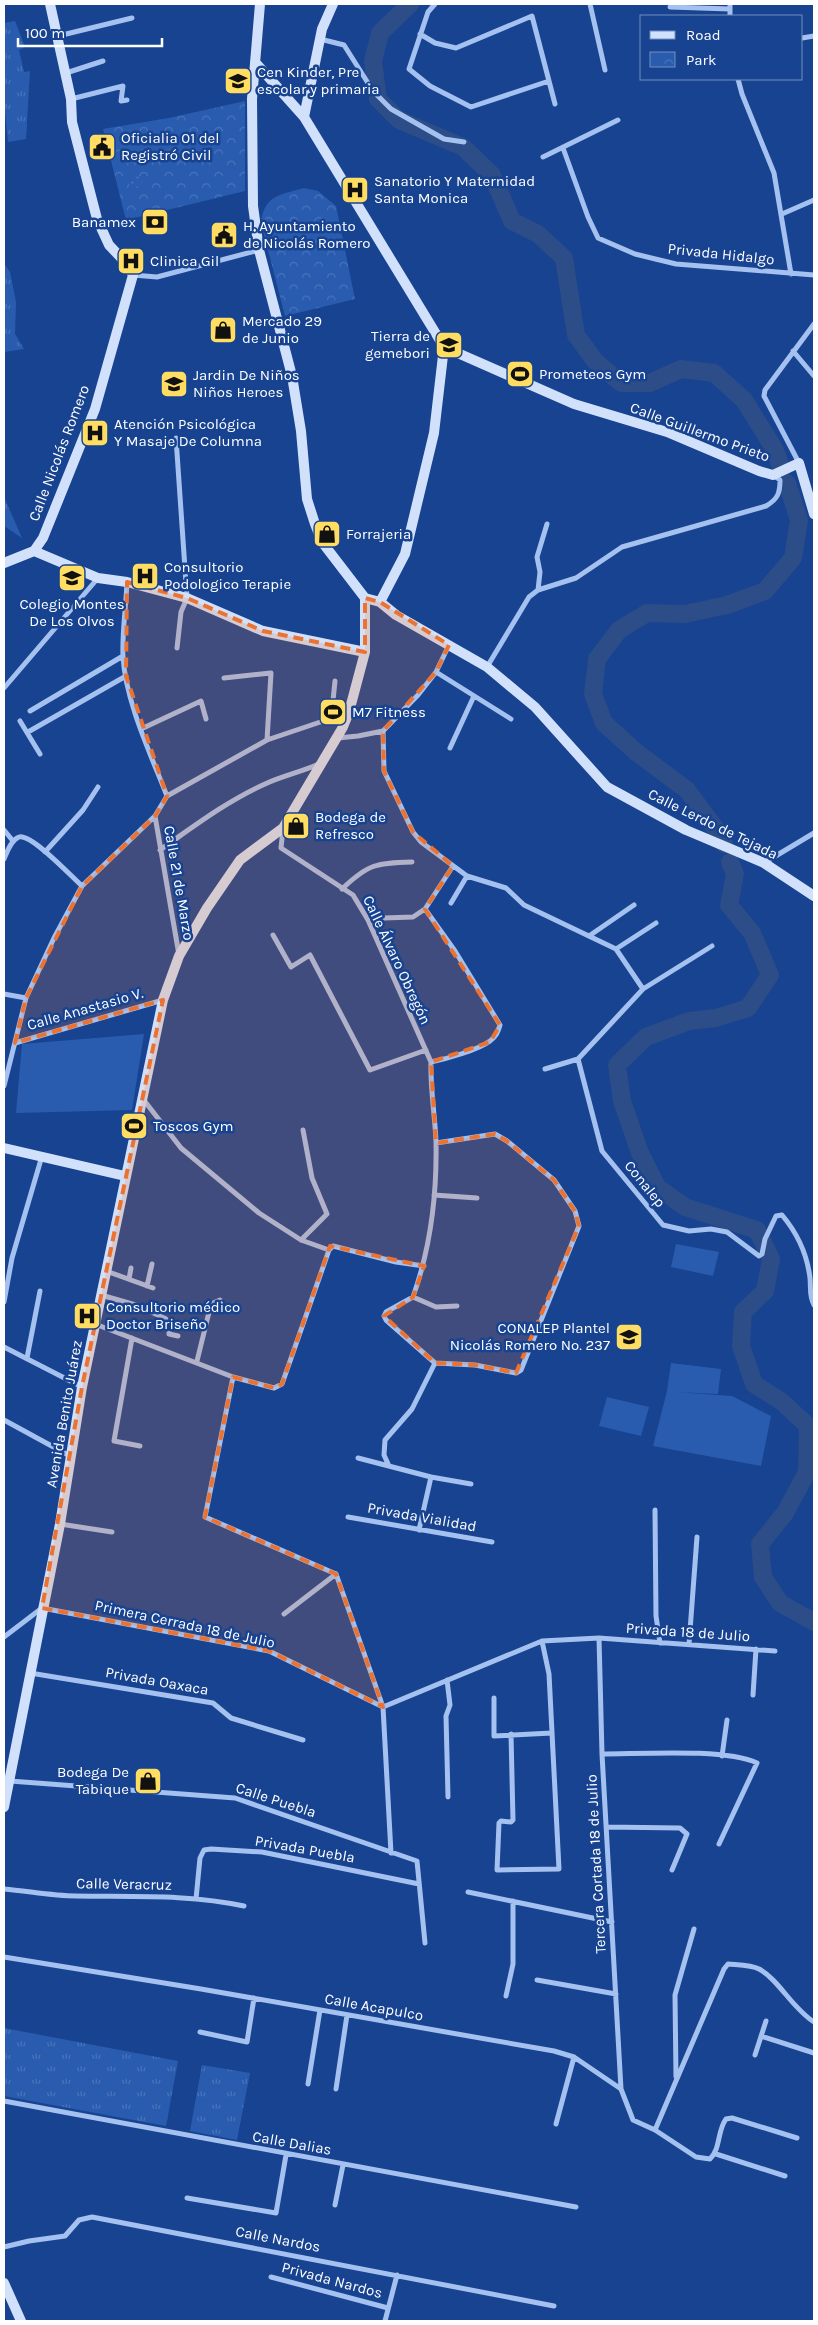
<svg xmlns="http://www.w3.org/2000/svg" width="818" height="2325" viewBox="0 0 818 2325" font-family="Karla,sans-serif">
	<defs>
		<pattern id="grass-tufts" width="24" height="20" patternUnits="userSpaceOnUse" patternTransform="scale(1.25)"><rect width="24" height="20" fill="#295caf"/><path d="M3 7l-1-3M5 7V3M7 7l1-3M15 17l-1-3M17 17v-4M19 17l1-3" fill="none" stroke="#4974bb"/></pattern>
		<pattern id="park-crowns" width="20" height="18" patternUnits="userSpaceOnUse" patternTransform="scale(1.25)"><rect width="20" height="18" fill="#295caf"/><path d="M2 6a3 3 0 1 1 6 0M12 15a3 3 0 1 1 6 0" fill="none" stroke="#4974bb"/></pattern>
		<pattern id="garden-dots" width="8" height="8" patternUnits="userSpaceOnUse" patternTransform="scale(1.25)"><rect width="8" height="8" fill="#295caf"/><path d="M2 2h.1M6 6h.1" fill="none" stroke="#4974bb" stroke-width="1.8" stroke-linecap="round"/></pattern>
	</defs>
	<rect width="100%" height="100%" fill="#174391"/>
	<path fill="url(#grass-tufts)" d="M 15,21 L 25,47 L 19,50 L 24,72 L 30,71 L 26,139 L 8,142 L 4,102 L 4,23 Z
		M 4,263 L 10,272 L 16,302 L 15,334 L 24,349 L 4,352 Z
		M 4,497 L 22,538 L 4,526 Z
		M 4,2028 L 178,2061 L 166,2126 L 4,2096 Z
		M 202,2065 L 250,2073 L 237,2140 L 190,2131 Z"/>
	<path fill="url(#park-crowns)" d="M 245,101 L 245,191 L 126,220 L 103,129 L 169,118 Z
		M 304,188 L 318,191 L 336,206 L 355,299 L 285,316 L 261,223 C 264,195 280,195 304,188 Z"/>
	<path fill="url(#garden-dots)" d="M 137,176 L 142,178 L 142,184 L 136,189 L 131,189 L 129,187 L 130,181 Z"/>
	<path fill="#295caf" d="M 144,1034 L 132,1110 L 16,1113 L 22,1044 Z
		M 676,1244 L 719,1252 L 713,1276 L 671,1267 Z
		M 671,1363 L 721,1369 L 718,1394 L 676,1392 L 732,1396 L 771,1416 L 761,1466 L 653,1446 L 667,1391 Z
		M 607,1397 L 649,1407 L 641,1436 L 599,1426 Z"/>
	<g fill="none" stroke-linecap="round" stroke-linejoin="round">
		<path stroke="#2c4d87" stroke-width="18" d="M 410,4 L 380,33 L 373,61 L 378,99 L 399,120 L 463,147 L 492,175 L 512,221 L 538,234 L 564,258 L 576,335 L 595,361 L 621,383 L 650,383 L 681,369 L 714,373 L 744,400 L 775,450 L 782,470
			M 724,844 L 721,836 L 687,790 L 636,752 L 604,723 L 593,694 L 597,659 L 619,630 L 647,613 L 685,614 L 727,605 L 765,591 L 793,558 L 799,520 L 787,483
			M 730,862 L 735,874 L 729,905 L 752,933 L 770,975 L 748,1008 L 716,1018 L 689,1021 L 646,1037 L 617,1065 L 622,1101 L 640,1153 L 657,1187 L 685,1207 L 757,1230 L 763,1242
			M 765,1246 L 771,1259 L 765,1291 L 743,1312 L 741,1346 L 754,1384 L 781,1401 L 808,1426 L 807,1472 L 785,1513 L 760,1544 L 763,1577 L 780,1603 L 814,1622"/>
		<path stroke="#a4c1f0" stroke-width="5" d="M 435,4 L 428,12 L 409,69 L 430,86 L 471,107 L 549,81
			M 590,4 L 605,70
			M 730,4 L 730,16
			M 670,7 L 730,9
			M 420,34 L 435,43 L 456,48 L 532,16 L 555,104
			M 58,36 L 132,18
			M 802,38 L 814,36
			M 320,39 L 344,45 L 373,91 L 391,109 L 444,139 L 464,142
			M 66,73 L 103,61
			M 738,79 L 742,94 L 774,173 L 791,274
			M 71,99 L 123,86 L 121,101 L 127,100
			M 563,148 L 588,217 L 598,238 L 635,254 L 676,264 L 814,275
			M 543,157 L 618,120
			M 782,214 L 814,200
			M 133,275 L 157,277 L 259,250
			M 793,351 L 814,376
			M 176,438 L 187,598 L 181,612 L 177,648
			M 799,463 L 764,396 L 765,390 L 814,324
			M 127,582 C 126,607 122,632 123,656 C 125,700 151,755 167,796
			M 538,590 L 540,572 L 537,557 L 547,524
			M 487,667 L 529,597 L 538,590 L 576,578 L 622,547 L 766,506 C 778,499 780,493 780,480 L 773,475
			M 436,672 L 511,719
			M 224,678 L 271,673 L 267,740
			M 4,688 L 98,578
			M 30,711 L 123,656
			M 331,720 L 335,681
			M 20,721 L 40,754
			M 141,729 L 201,701 L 206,719
			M 383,731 L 384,771 L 413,832 L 421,842 L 467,876 L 506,888 L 524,905 L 616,949 L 643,989
			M 28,732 L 126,676
			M 338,738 L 358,736 L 383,731 L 418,695 L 436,672 L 449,645
			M 450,748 L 474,696
			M 155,816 L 179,955
			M 283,829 L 281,848 L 353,895 L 368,920 L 431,1062 C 430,1089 435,1115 436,1142 C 437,1194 430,1249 413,1297 L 386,1312 L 384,1316 L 386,1320 L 435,1363 L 475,1365 L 516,1373 L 521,1370 L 579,1226 L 575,1211 L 554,1180 L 507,1141 L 495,1134 L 436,1143
			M 4,830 L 13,841
			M 160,850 C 193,827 227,801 265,784 C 282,776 301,772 319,764
			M 45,852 L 83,810 L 98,787
			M 4,859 C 7,852 11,840 19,837 C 31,833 72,877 82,886
			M 764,863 L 814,833
			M 342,889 C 368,864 376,863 412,862
			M 451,903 L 467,876
			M 425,909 L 455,951 L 500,1025 C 498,1032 496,1037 490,1041 C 478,1050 446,1059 431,1062
			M 384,918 L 413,917 L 425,909 L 453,866
			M 273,935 L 291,967 L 310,955 L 370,1070 L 426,1050
			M 589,936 L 634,905
			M 616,949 L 656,923
			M 4,994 L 26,998
			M 15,1043 L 163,1000
			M 578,1059 L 602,1151 L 663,1225 L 689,1231 L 711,1229 L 727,1232 L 759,1256 L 762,1254 L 765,1239 L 776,1216 L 782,1215 C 798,1234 807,1253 810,1278 C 811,1288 809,1296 814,1305
			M 545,1069 L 578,1059 L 643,989 L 712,946
			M 4,1086 L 26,998 L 54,938 L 82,886 L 155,816 L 167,796 L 267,740 L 347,713
			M 143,1099 L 181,1148 L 259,1213 L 301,1240 L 329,1250 L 333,1246 L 396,1262 L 424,1266
			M 434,1195 L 477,1198
			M 301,1240 L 327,1214 L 312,1178 L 303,1130
			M 106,1271 L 153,1288
			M 129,1279 L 131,1268
			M 147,1286 L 152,1264
			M 101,1295 L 139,1306 L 166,1319 L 166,1323 L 170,1324 L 169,1334 L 178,1336
			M 413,1297 L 436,1307 L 457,1306
			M 4,1302 L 12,1258 L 42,1156
			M 95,1324 L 233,1377 L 274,1388 L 282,1384 L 329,1250
			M 132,1338 L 114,1441 L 140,1446
			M 4,1347 L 82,1387
			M 27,1358 L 40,1291
			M 197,1361 L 211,1304 L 220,1300
			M 233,1377 L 205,1517 L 336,1574 L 383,1707 L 391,1853
			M 4,1420 L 70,1456
			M 358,1458 L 431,1477 L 471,1484
			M 389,1466 L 384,1455 L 385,1440 L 412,1409 L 435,1363
			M 655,1510 L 656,1616 L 660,1643
			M 348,1517 L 492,1542
			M 60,1524 L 112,1532
			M 419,1530 L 431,1477
			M 284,1614 L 336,1574
			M 4,1637 L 42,1608 L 269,1651 L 383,1707 L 542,1641 L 599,1638 L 775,1651
			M 599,1638 L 602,1754 L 621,2089
			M 689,1644 L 697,1537
			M 30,1673 L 213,1703 L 231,1718 L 303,1740
			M 447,1680 L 450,1705 L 446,1716 L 448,1797
			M 753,1695 L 756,1649
			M 494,1698 L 494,1736 L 552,1733
			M 511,1734 L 513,1820 L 511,1822 L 501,1821 L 499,1823 L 497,1870 L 559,1869 L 549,1674 L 542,1641
			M 602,1754 C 640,1754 725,1748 757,1763 L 719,1844
			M 722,1756 L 727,1720
			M 10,1781 L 235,1798 L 417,1861 L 425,1943
			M 606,1827 L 680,1828 L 687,1834 L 672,1870
			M 4,1889 C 28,1891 52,1896 76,1896 C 132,1897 189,1894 244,1906
			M 468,1892 L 612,1922
			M 196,1899 L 200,1858 L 204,1850 L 211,1849 L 262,1852 L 419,1884
			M 4,1957 L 201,1989 L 554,2051 L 574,2057 L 621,2089 L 633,2120 L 655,2130 L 696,2157 L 710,2159 C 721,2148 717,2131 726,2119 L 732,2118 L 797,2138
			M 537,1980 L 616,1994
			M 506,1996 L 513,1964 L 513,1901
			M 200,2032 L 247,2042 L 254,1998
			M 761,2036 L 814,2053
			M 755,2055 L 766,2021
			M 676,2077 L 675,1995 L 694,1929
			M 308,2084 L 320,2010
			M 336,2089 L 347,2015
			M 4,2101 L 576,2207
			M 556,2124 L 574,2057
			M 655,2130 L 724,1969 L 728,1964 C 737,1965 751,1965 759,1969 C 779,1980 792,2008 814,2022
			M 716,2154 L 785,2176
			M 187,2198 L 276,2213 L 286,2155
			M 335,2205 L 343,2165
			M 4,2247 L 29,2241 L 65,2236 L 79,2220 L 92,2217 L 554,2306
			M 271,2277 L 388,2308
			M 385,2321 L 397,2275"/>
		<path stroke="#d2e1fb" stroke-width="10" d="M 255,62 L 304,117 L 444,347 L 574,404 L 667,432 L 759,471 L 773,475 L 799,463 L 814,514
			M 304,117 L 322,29 L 333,4
			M 34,551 L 98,578 L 127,582 L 187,598 L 263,631 L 365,652
			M 4,563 L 34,551 L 43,538 L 95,409 L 133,275 L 126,263 L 109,245 L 97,219 L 72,122 L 71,99 L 50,4
			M 365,598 L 380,602 L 396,615 L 487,667 L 535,707 L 607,787 L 686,830 L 764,863 L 814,896
			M 380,602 L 405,554 L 434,433 L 444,347
			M 4,1148 L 125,1176
			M 4,1807 L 60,1524 L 82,1387 L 163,1000 L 179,956 L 207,908 L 240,860 L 283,828 L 343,727 L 349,712 L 365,652 L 365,598 L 322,542 L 315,524 L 307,499 L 301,431 L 292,376 L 259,250 L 253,206 L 252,99 L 260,4
			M 4,2283 L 21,2321"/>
	</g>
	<path fill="#eb7230" fill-opacity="0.2" stroke="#eb7230" stroke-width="4" stroke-dasharray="10 6" stroke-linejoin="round" d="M 127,582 L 187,598 L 263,631 L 365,652 L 365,598 L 380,602 L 449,645 L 436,672 L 383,731 L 384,771 L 413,832 L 453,866 L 425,909 L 500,1025 L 490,1042 L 431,1062 L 436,1143 L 495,1134 L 507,1141 L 554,1180 L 575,1211 L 579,1226 L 516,1373 L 475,1365 L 435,1363 L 384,1316 L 413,1297 L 424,1266 L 330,1246 L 282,1384 L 274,1388 L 233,1377 L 205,1517 L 336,1574 L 383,1707 L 269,1651 L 42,1608 L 82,1387 L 163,1000 L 15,1043 L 26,998 L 82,886 L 155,816 L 167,796 L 126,676 Z"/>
	<defs>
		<g id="school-square" transform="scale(1.4375)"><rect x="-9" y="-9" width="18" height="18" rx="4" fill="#ffdd63" stroke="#174391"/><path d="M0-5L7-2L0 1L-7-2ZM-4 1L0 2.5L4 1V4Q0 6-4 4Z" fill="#111"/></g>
		<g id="civic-square" transform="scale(1.4375)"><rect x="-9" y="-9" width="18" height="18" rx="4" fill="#ffdd63" stroke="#174391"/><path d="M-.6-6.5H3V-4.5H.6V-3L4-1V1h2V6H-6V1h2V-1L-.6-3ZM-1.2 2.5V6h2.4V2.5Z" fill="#111"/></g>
		<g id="hospital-square" transform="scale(1.4375)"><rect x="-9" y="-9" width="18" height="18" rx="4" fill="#ffdd63" stroke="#174391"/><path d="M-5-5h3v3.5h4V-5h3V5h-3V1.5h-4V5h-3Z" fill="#111"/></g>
		<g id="bank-square" transform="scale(1.4375)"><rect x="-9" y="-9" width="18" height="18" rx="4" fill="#ffdd63" stroke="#174391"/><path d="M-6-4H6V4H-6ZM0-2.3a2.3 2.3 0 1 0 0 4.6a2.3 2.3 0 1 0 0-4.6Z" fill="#111"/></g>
		<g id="shop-square" transform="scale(1.4375)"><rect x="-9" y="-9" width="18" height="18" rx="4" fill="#ffdd63" stroke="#174391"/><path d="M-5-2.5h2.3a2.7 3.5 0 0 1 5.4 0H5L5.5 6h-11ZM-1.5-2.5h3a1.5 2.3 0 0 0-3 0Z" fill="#111"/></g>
		<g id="stadium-square" transform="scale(1.4375)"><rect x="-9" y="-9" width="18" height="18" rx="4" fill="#ffdd63" stroke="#174391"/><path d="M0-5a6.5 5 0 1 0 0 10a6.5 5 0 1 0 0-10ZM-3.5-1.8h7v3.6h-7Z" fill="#111"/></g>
	</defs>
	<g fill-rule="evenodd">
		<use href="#school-square" x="238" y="81"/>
		<use href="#civic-square" x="102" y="147"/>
		<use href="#hospital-square" x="355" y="190"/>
		<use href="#bank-square" x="155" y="222"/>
		<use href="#civic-square" x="224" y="235"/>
		<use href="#hospital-square" x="131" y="261"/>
		<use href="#shop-square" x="223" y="330"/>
		<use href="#school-square" x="449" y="345"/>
		<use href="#stadium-square" x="520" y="374"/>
		<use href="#school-square" x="174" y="384"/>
		<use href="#hospital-square" x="95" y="433"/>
		<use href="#shop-square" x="327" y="534"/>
		<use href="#hospital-square" x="145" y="576"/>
		<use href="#school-square" x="72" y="578"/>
		<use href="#stadium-square" x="333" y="712"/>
		<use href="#shop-square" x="296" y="826"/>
		<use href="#stadium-square" x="134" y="1126"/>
		<use href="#hospital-square" x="87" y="1316"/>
		<use href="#school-square" x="629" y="1337"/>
		<use href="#shop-square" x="148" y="1781"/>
	</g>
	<g text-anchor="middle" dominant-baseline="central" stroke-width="5" stroke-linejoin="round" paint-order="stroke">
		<g font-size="15" fill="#fff" stroke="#174391" text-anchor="start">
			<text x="257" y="72">Cen Kinder, Pre<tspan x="257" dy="17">escolar y primaria</tspan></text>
			<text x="121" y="138">Oficialia 01 del<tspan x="121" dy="17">Registró Civil</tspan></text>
			<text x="374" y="181">Sanatorio Y Maternidad<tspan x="374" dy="17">Santa Monica</tspan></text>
			<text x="136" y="222" text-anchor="end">Banamex</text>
			<text x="243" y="226">H. Ayuntamiento<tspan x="243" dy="17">de Nicolás Romero</tspan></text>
			<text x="150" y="261">Clinica Gil</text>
			<text x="242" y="321">Mercado 29<tspan x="242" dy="17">de Junio</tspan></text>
			<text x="430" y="336" text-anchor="end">Tierra de<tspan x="430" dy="17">gemebori</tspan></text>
			<text x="539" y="374">Prometeos Gym</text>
			<text x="193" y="375">Jardin De Niños<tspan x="193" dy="17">Niños Heroes</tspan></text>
			<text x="114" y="424">Atención Psicológica<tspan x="114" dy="17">Y Masaje De Columna</tspan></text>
			<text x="346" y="534">Forrajeria</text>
			<text x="164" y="567">Consultorio<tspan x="164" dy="17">Podologico Terapie</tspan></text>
			<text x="72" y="604" text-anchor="middle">Colegio Montes<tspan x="72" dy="17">De Los Olvos</tspan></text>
			<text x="352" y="712">M7 Fitness</text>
			<text x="315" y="817">Bodega de<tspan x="315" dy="17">Refresco</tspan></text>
			<text x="153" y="1126">Toscos Gym</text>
			<text x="106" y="1307">Consultorio médico<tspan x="106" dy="17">Doctor Briseño</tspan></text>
			<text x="610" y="1328" text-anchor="end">CONALEP Plantel<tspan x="610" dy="17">Nicolás Romero No. 237</tspan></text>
			<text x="129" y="1772" text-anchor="end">Bodega De<tspan x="129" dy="17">Tabique</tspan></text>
		</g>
		<g font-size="15" fill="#fff" stroke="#174391">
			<text transform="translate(721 254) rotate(6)">Privada Hidalgo</text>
			<text transform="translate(700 432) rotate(20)">Calle Guillermo Prieto</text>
			<text transform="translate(59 453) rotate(-69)">Calle Nicolás Romero</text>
			<text transform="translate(713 824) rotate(26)">Calle Lerdo de Tejada</text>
			<text transform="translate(179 883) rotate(80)">Calle 21 de Marzo</text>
			<text transform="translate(397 960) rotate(65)">Calle Álvaro Obregón</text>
			<text transform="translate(85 1009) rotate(-16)">Calle Anastasio V.</text>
			<text transform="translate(645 1184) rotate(51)">Conalep</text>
			<text transform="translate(64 1414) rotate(-80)">Avenida Benito Juárez</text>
			<text transform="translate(422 1517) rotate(10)">Privada Vialidad</text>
			<text transform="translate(185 1624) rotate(12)">Primera Cerrada 18 de Julio</text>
			<text transform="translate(688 1632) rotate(4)">Privada 18 de Julio</text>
			<text transform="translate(157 1681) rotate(10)">Privada Oaxaca</text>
			<text transform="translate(276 1800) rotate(18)">Calle Puebla</text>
			<text transform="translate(305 1849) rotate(10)">Privada Puebla</text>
			<text transform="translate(596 1864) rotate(-93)">Tercera Cortada 18 de Julio</text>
			<text transform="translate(124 1884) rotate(1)">Calle Veracruz</text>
			<text transform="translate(374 2007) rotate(10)">Calle Acapulco</text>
			<text transform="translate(292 2143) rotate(10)">Calle Dalias</text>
			<text transform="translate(278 2239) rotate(11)">Calle Nardos</text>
			<text transform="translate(332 2280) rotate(15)">Privada Nardos</text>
		</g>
	</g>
	<rect width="818" height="2325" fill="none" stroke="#ffffff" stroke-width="10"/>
	<rect x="640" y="15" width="162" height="65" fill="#174391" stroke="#748ebd"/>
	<rect x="650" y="31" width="25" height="8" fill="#d2e1fb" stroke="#748ebd"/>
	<text x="686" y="40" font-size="15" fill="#ffffff">Road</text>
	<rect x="650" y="52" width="25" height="15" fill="url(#park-crowns)" stroke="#748ebd"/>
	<text x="686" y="65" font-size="15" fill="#ffffff">Park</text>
	<path d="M18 38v8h144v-8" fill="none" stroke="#ffffff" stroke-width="2.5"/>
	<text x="25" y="38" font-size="15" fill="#ffffff" stroke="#174391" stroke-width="4" paint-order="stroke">100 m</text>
</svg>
